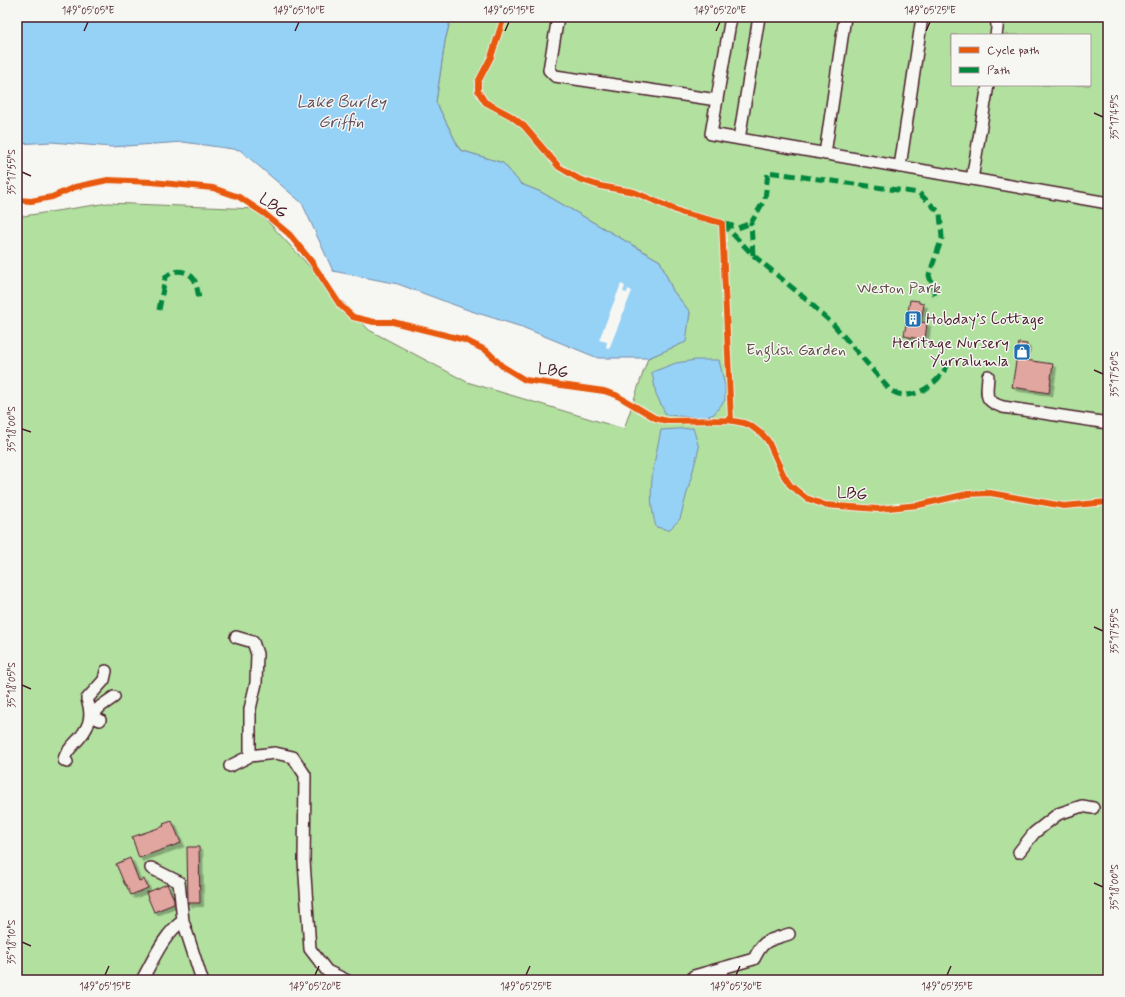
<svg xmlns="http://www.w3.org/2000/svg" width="1125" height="997" viewBox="0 0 1125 997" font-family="Mynerve,sans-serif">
	<defs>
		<filter id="shadow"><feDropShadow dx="3.5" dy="3.5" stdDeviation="0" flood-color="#0004"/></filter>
	</defs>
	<rect width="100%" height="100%" fill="#f6f6f2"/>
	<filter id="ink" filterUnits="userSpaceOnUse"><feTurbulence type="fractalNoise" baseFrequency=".025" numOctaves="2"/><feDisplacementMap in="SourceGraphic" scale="8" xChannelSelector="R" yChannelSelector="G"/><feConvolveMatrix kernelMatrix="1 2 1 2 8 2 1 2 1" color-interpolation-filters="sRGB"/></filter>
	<g filter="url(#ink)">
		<path fill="#b1e09f" stroke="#7e8065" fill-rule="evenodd" d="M 451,17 L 1108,17 L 1108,980 L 17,980 L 17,217 L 108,203 L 256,209 L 369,330 L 467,382 L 624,429 L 648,358 L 685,342 L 690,312 L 673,291 L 660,261 L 541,192 L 521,184 L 503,163 L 460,150 L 436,102 L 445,41 ZM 952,35 L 1090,35 L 1090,85 L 952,85 Z"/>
		<path fill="#96d2f6" stroke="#788aa5" d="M 17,17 L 451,17 L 445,41 L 436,102 L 460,150 L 503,163 L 521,184 L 541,192 L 660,261 L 673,291 L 690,312 L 686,342 L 648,358 L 598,358 L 522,327 L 468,310 L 398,284 L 333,271 L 302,203 L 240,150 L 183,142 L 112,147 L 51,142 L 17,144 Z
			M 696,360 L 719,360 L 725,386 L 725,400 L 714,414 L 703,418 L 666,415 L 656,394 L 652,372 L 676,363 Z
			M 693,428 L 699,448 L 680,519 L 669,530 L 656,527 C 646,492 654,464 661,430 Z"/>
		<path fill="#f6f6f2" d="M 621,284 L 625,286 L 623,292 L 627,293 L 628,289 L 632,291 L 609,349 L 606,347 L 607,342 L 599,340 Z"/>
		<path fill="#e0a69f" stroke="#4a1f2b" filter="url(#shadow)" d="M 910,300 L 919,301 L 919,303 L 924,304 L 921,322 L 927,323 L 925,340 L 904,336 Z
			M 1019,343 L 1027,344 L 1025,360 L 1053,364 L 1049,393 L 1012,387 Z
			M 172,821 L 181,843 L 139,858 L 132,837 L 164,826 L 163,824 Z
			M 187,847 L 199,847 L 200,903 L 188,903 Z
			M 130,858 L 139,881 L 144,879 L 148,888 L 131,895 L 126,885 L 125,885 L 116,864 Z
			M 167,884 L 174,899 L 174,904 L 154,912 L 146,893 Z"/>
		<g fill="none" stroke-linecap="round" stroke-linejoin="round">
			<g stroke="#4a1f2b" stroke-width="14">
				<path id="minor" d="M 558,17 L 549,70 L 555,76 L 717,100
					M 731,17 L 711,134 L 972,179 L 988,85
					M 994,17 C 999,22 997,29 996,35
					M 739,139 L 759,17
					M 825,154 L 845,17
					M 900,167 L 922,17
					M 972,179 L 1108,203
					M 988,376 C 987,395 983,401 1003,407 L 1108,423
					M 100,720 L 91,716 L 101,706 L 114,697
					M 250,756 L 275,753 L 293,757 L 305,775 L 304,861 L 310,949 L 327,971 L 346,980
					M 67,762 L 64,760 C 65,753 70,749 74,744 C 88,730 94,718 87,699 L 104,680 L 106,671
					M 230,766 L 250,756 L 250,709 L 256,683 L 257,654 L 253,642 L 236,637
					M 1019,852 L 1034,833 L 1058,814 L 1082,806 L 1093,808
					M 151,868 L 179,882 L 183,921 L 202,980
					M 722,968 L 723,980
					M 142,980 C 152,962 165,932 183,921
					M 694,980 L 694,976 L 754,959 C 764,938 769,941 789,934"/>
			</g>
			<use href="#minor" stroke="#f6f6f2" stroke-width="11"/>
			<path stroke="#00873e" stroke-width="5" stroke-dasharray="10 5" stroke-linecap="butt" d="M 722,223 L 753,255 L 801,295 L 833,324 L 890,390 C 908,403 933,388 944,371 C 946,368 948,363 949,359
				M 724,223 L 738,228 L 751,223
				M 753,255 L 751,223 L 765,199 L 768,172 L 919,193 L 940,213 L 942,238 L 929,275 L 935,295
				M 159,310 L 165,278 C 172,268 188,270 194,279 C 197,285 198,293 199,299"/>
			<g stroke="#f6f6f2" stroke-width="8">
				<path id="cycleway" d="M 504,17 L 491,57 L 478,82 L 478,91 L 485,102 L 511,116 L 524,126 L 559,167 L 579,179 L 600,186 L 634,192 L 683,213 L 722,223 L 731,420
					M 17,200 L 31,201 L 52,197 L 75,187 L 108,180 L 152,182 L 213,188 L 239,197 L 265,214 L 289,234 L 311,261 L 340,305 L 353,317 L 374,322 L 393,322 L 465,340 L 487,351 L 502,366 L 525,380 L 604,391 L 616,395 L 655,418 L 667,421 L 728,420 L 744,423 L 751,426 L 763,435 L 768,441 L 784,476 L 790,485 L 806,498 L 825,505 L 878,509 L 919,505 L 967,494 L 990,493 L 1064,506 L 1108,502"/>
			</g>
			<use href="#cycleway" stroke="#e8590c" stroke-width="6"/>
		</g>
	</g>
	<path fill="none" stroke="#4a1f2b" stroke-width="1.5" d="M 84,31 L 88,22M 295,31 L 299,22M 505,31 L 509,22M 716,31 L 720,22M 926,31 L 930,22M 1094,113 L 1103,117M 22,172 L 31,176M 1094,370 L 1103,374M 22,429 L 31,432M 1094,627 L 1103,631M 22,685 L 31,689M 1094,883 L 1103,887M 22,942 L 31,946M 105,975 L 109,966M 315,975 L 319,966M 526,975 L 530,966M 736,975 L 740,966M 947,975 L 951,966"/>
	<defs>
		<g id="building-square" transform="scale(0.9)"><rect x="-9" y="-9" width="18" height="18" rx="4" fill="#1f6fb2" stroke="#f6f6f2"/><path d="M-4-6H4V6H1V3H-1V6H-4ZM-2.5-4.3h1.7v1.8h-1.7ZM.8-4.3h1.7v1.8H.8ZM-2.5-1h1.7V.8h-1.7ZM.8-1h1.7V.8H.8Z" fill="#fff"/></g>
		<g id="shop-square" transform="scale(0.9)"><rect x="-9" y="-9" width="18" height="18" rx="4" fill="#1f6fb2" stroke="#f6f6f2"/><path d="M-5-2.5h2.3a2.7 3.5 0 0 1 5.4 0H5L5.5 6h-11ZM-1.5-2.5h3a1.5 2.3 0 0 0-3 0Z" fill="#fff"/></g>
	</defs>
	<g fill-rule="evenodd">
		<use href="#building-square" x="913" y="319"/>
		<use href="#shop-square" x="1022" y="352"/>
	</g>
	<g text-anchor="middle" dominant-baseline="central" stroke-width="3" stroke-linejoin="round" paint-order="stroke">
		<g font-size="16" fill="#4a1f2b" stroke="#f6f6f2">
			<text transform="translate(273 206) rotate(37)">LBG</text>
			<text transform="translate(553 371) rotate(8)">LBG</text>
			<text transform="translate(852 494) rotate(4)">LBG</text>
		</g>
		<g font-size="16" fill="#644f48" stroke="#f6f6f2">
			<text x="899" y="288">Weston Park</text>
			<text x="796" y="350">English Garden</text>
		</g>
		<g font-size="16" fill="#4a1f2b" stroke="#f6f6f2" text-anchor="start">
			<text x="926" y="319">Hobday’s Cottage</text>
			<text x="1009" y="343" text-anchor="end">Heritage Nursery<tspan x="1009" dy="18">Yurralumla</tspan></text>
		</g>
		<g font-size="17" font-style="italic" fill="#5d4c5e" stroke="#f6f6f2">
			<text x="341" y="102">Lake Burley<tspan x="341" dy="20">Griffin</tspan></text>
		</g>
	</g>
	<rect width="1125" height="997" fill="none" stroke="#f6f6f2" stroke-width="44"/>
	<rect x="951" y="34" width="140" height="52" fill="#f6f6f2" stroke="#b1a0a2"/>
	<rect x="959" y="47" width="20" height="6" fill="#e8590c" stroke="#b1a0a2"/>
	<text x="987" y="54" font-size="12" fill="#4a1f2b">Cycle path</text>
	<rect x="959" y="67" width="20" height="6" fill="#00873e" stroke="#b1a0a2"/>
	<text x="987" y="74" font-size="12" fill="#4a1f2b">Path</text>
	<rect x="22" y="22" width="1081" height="953" fill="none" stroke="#4a1f2b" stroke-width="1.5"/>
	<g font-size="10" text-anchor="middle" fill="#4a1f2b">
		<text x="88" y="14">149°05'05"E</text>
		<text x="299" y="14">149°05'10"E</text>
		<text x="509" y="14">149°05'15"E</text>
		<text x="720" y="14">149°05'20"E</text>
		<text x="930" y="14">149°05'25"E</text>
		<text transform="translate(1114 117) rotate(-90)" y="4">35°17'45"S</text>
		<text transform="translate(11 172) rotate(-90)" y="4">35°17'55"S</text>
		<text transform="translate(1114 374) rotate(-90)" y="4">35°17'50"S</text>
		<text transform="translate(11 429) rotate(-90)" y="4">35°18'00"S</text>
		<text transform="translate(1114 631) rotate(-90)" y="4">35°17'55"S</text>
		<text transform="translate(11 685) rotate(-90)" y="4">35°18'05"S</text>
		<text transform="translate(1114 887) rotate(-90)" y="4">35°18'00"S</text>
		<text transform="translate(11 942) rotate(-90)" y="4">35°18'10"S</text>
		<text x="105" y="990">149°05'15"E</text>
		<text x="315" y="990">149°05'20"E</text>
		<text x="526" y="990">149°05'25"E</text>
		<text x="736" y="990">149°05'30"E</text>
		<text x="947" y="990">149°05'35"E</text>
	</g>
</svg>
